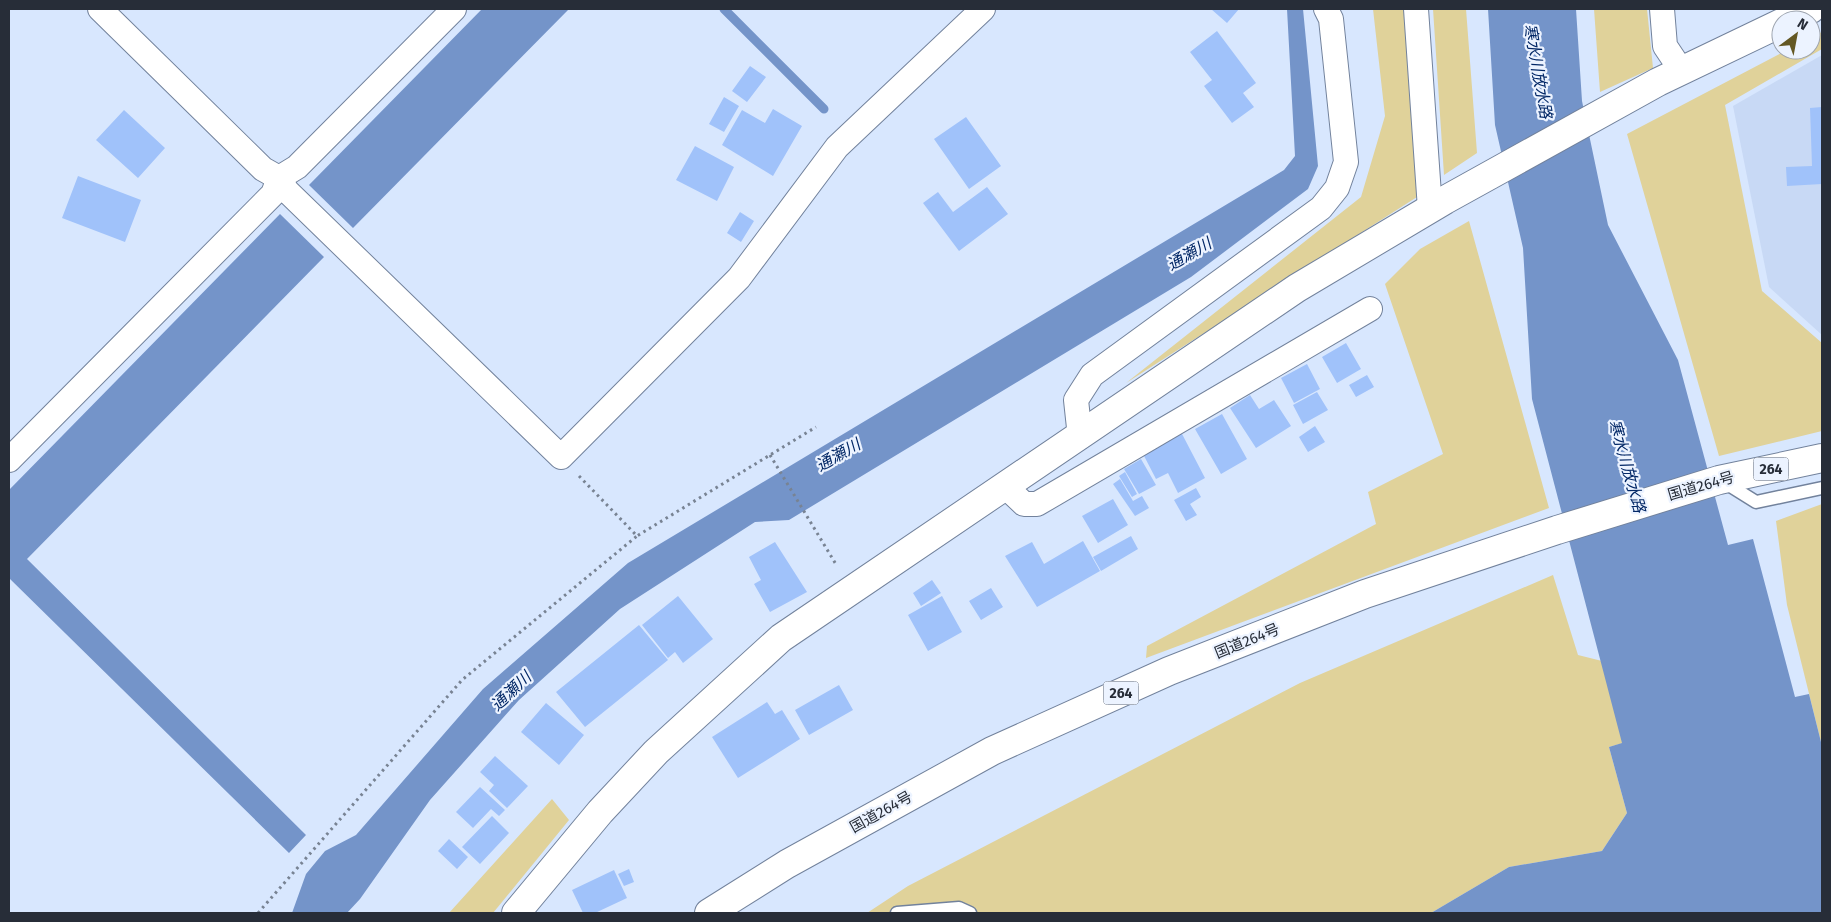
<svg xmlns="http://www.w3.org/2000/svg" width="1831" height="922" viewBox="0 0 1831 922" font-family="'Fira Sans','Noto Sans JP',sans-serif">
	<rect width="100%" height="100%" fill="#d8e7fe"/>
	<path fill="#c8d9f5" d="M 1822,55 L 1822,335 L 1769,287 L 1733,106 Z"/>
	<path fill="#e0d29a" d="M 1373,9 L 1404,9 L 1417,197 L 1126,383 L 1361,197 L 1385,116 Z
		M 1433,9 L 1466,9 L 1477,153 L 1444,175 Z
		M 1594,9 L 1647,9 L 1653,68 L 1600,92 Z
		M 1822,32 L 1822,49 L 1725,105 L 1762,291 L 1822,343 L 1822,431 L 1719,456 L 1627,134 L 1787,50 L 1811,50 L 1811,37 Z
		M 1469,221 L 1549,508 L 1146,658 L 1147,646 L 1376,524 L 1368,492 L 1443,454 L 1385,284 L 1420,249 Z
		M 1822,504 L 1822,746 L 1787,605 L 1776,521 Z
		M 1553,575 L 1578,655 L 1602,661 L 1623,743 L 1609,747 L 1627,813 L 1602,851 L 1509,867 L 1431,913 L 867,913 L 908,886 L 1300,683 Z
		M 552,799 L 569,820 L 493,913 L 449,913 Z"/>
	<path fill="#7494c9" d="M 482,9 L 569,9 L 353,228 L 309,185 Z
		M 1287,9 L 1303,9 L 1318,166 L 1308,189 L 1191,277 L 789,520 L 755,522 L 620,609 L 519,700 L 430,800 L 360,899 L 347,913 L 292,913 L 306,874 L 325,851 L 356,835 L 483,689 L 628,563 L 1284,170 L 1295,156 Z
		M 1488,9 L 1576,9 L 1582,101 L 1608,225 L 1678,360 L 1728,545 L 1753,539 L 1795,697 L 1809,694 L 1822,746 L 1822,913 L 1431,913 L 1509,867 L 1602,851 L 1627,813 L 1609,747 L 1622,743 L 1532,399 L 1523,248 L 1495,125 Z
		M 280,214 L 324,257 L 27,559 L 306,835 L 289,853 L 9,578 L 9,490 Z"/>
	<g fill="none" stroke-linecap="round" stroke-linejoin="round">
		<path stroke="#7494c9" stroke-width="9" d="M 724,9 L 824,109"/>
	</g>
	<path fill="#a0c2fa" d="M 1211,9 L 1239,9 L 1227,23 Z
		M 1217,31 L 1256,83 L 1243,93 L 1254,107 L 1232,123 L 1204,86 L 1212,80 L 1190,52 Z
		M 750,66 L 766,77 L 747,102 L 732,91 Z
		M 724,97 L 739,106 L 724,132 L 709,124 Z
		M 1822,107 L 1822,184 L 1787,186 L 1786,167 L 1812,166 L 1810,108 Z
		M 773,109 L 802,126 L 773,176 L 722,145 L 742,110 L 765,123 Z
		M 124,110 L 165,148 L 138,178 L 96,140 Z
		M 966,117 L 1001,166 L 969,189 L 934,139 Z
		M 695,146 L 734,167 L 717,201 L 676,180 Z
		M 78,176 L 141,200 L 125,242 L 62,218 Z
		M 987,187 L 1008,214 L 959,251 L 923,203 L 938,192 L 953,212 Z
		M 740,212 L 754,221 L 741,242 L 727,233 Z
		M 1346,343 L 1361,369 L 1337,383 L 1322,357 Z
		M 1307,364 L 1320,389 L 1294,403 L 1281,378 Z
		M 1367,375 L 1374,387 L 1356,397 L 1349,385 Z
		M 1317,392 L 1328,410 L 1303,424 L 1293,405 Z
		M 1250,395 L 1259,409 L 1274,400 L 1291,426 L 1256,448 L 1230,408 Z
		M 1222,414 L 1247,459 L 1221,474 L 1195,429 Z
		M 1315,426 L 1325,442 L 1308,452 L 1299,437 Z
		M 1181,432 L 1205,478 L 1178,493 L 1168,473 L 1156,479 L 1142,452 Z
		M 1141,459 L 1156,485 L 1139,494 L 1124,469 Z
		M 1125,472 L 1137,494 L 1132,497 L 1119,476 Z
		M 1120,479 L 1133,501 L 1142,496 L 1149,508 L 1135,516 L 1113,484 Z
		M 1196,488 L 1201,497 L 1190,504 L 1197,515 L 1186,521 L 1174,500 Z
		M 1113,499 L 1128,525 L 1098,543 L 1082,516 Z
		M 1131,536 L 1138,549 L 1101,571 L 1093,557 Z
		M 1083,541 L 1100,571 L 1037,607 L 1005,556 L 1032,542 L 1044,564 Z
		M 775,542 L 807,592 L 770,612 L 754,584 L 761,580 L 749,557 Z
		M 932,580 L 941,593 L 921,606 L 913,593 Z
		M 991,588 L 1003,607 L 981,620 L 969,601 Z
		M 678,596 L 713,639 L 683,663 L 675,652 L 668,658 L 642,625 Z
		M 942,596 L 962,632 L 928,651 L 908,615 Z
		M 639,625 L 668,660 L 585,727 L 556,692 Z
		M 839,685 L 853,710 L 809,735 L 795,710 Z
		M 767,702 L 775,714 L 782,710 L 800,739 L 738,778 L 712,737 Z
		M 546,703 L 584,735 L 559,765 L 521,732 Z
		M 495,756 L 528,786 L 507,808 L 489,791 L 494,785 L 480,772 Z
		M 480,787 L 505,810 L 499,816 L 491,809 L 473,828 L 456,812 Z
		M 492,816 L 509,833 L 480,864 L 462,847 Z
		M 449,839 L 468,857 L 457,869 L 438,851 Z
		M 629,869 L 634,882 L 624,886 L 618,874 Z
		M 614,870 L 627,898 L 595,913 L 583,913 L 572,890 Z"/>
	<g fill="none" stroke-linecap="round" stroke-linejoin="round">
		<g stroke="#72829c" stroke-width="15">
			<path id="service" d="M 1724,482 L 1756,502 L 1822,488
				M 897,913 L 959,908 L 970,913"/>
		</g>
		<g stroke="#72829c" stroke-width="26">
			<path id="minor" d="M 100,9 L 263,169 L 279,178 L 287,191 L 561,457 L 739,278 L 837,147 L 983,9
				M 1416,9 L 1430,209
				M 1662,9 L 1665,46 L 1681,70
				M 1080,437 L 1076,400 L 1092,375 L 1321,208 L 1337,188 L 1346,162 L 1331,19 L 1326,9
				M 9,460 L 273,194 L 279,178 L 297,167 L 454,9
				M 1006,487 L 1024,504 L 1037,504 L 1370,309"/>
		</g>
		<g stroke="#72829c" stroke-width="30">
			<path id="tertiary" d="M 1787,20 L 1811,9
				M 516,913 L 600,812 L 656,752 L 781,638 L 1297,288 L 1445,200 L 1658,82 L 1781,23"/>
		</g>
		<g stroke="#72829c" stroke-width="30">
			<path id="trunk" d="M 709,913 L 787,864 L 992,751 L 1169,671 L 1365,594 L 1557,530 L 1719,480 L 1822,458"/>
		</g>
		<path stroke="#788393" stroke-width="3" stroke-dasharray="2.5 4" stroke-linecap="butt" d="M 770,455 L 837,566
			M 579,476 L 637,536 L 816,427
			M 258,913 L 462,680 L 637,536"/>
		<use href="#service" stroke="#fff" stroke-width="12"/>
		<use href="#minor" stroke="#fff" stroke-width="24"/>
		<use href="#tertiary" stroke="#fff" stroke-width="28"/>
		<use href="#trunk" stroke="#fff" stroke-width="28"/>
	</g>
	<g text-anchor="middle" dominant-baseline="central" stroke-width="4.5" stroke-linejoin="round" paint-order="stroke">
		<g fill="#ecf3ff" stroke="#626874" stroke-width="1">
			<rect x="1753.5" y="457.5" width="35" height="23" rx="4"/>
			<rect x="1103.5" y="681.5" width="35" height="23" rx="4"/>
		</g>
		<g font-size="14" font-weight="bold" fill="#272d38">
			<text x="1771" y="469">264</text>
			<text x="1121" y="693">264</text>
		</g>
		<g font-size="15" fill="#272d38" stroke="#ecf3ff">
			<text transform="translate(1701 486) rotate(-16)">国道264号</text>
			<text transform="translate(1247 641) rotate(-22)">国道264号</text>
			<text transform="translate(881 812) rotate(-29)">国道264号</text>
		</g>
		<g font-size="16" font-style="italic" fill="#022766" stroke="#ecf3ff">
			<text transform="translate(1538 71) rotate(80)">寒水川放水路</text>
			<text transform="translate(1189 254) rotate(-30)">通瀬川</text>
			<text transform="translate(838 455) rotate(-30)">通瀬川</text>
			<text transform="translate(1627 466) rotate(74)">寒水川放水路</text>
			<text transform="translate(511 691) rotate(-43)">通瀬川</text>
		</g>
	</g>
	<rect width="1831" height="922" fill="none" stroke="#272d38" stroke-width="20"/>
	<g transform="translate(1796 35) rotate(32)"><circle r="24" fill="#ecf3ff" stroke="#9da4af"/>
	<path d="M0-4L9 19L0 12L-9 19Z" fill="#645824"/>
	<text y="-8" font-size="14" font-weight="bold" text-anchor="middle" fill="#272d38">N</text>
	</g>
</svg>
